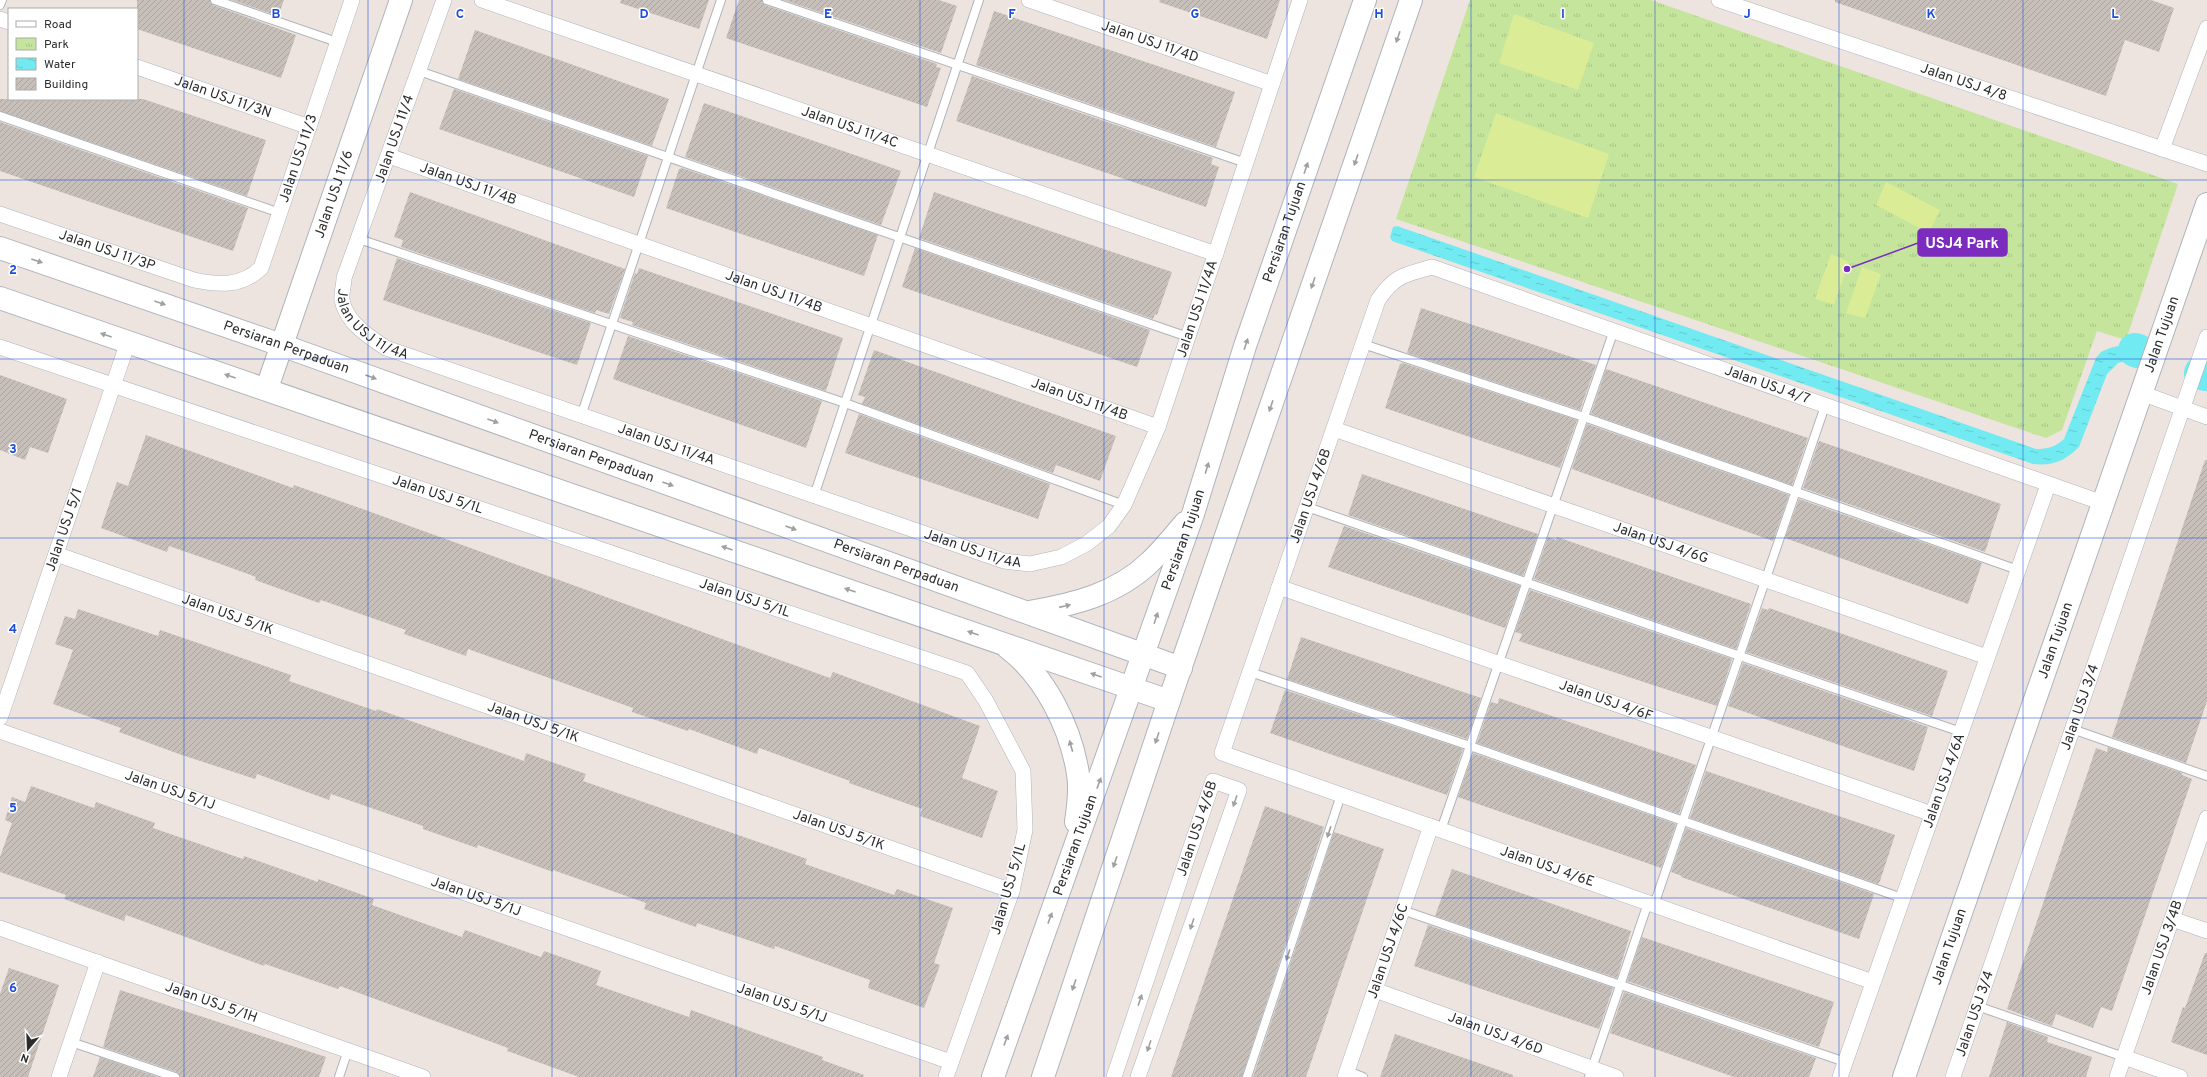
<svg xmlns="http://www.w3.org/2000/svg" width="2207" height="1077" viewBox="0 0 2207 1077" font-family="Overpass,sans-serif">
	<defs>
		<pattern id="park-tufts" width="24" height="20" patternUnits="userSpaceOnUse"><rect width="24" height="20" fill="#c4e59b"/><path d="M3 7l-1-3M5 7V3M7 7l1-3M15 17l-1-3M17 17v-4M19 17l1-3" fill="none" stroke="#a9c586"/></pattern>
		<pattern id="water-ripples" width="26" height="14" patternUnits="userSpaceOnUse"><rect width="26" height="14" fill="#71ebf1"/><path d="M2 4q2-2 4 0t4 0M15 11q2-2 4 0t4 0" fill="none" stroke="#62cacf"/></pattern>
		<pattern id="building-hatch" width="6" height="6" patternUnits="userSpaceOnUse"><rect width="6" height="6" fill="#c6bfba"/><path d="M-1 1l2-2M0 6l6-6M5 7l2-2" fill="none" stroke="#aaa4a0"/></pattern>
	</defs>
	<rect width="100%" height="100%" fill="#eee4df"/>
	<path fill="url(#park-tufts)" d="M 1470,0 L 1651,0 L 2178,184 L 2126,340 L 2097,331 L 2062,430 L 2046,438 L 1396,219 Z"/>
	<path fill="#dbec96" d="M 1514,14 L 1594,43 L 1578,90 L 1499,63 Z
		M 1496,113 L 1609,154 L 1588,218 L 1474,177 Z
		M 1886,182 L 1940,210 L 1929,233 L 1876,205 Z
		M 1831,254 L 1849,262 L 1834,305 L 1815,299 Z
		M 1862,267 L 1881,274 L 1865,318 L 1846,313 Z"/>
	<path fill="url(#water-ripples)" d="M 1397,226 L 2036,449 C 2048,449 2055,447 2064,439 L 2096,358 L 2101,352 L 2110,348 L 2138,341 L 2132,359 L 2118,363 L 2107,374 L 2079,447 C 2065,461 2053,466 2033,464 L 1392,241 L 1390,237 L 1393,227 Z"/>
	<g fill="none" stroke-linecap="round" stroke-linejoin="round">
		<path stroke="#71ebf1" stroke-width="34" d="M 2135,350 L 2138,351
			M 2201,373 L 2206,374"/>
	</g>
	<path fill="url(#building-hatch)" d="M 137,0 L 210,0 L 213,5 L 296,35 L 281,78 L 137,29 Z
		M 232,0 L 284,0 L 278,16 Z
		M 621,0 L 709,0 L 699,29 L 620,3 Z
		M 739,0 L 762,0 L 765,5 L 937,64 L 936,67 L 941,68 L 927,107 L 726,38 Z
		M 784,0 L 939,0 L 957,6 L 941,53 Z
		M 1160,0 L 1280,0 L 1267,39 L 1159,2 Z
		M 1835,0 L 2151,0 L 2174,8 L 2159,52 L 2125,40 L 2106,96 L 1835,2 Z
		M 994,11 L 1235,92 L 1216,147 L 976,65 Z
		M 475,30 L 669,99 L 652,146 L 458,79 Z
		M 972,76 L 1213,158 L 1211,164 L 1219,167 L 1206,207 L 956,121 Z
		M 454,89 L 648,156 L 634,197 L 439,129 Z
		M 0,99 L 143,99 L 266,140 L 247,196 L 0,111 Z
		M 704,103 L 901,171 L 881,225 L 685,157 Z
		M 0,122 L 248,208 L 233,251 L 0,171 Z
		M 682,168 L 878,235 L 864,276 L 666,208 L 679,169 Z
		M 410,192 L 625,269 L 609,314 L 596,310 L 595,313 L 401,247 L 403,240 L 394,237 Z
		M 934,192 L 1172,272 L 1157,315 L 1155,314 L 1153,319 L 919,238 Z
		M 915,248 L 1150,330 L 1137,367 L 902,287 Z
		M 397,258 L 591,323 L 577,365 L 383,300 Z
		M 639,268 L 843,338 L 826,391 L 632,325 L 633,322 L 620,318 L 635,273 L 637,274 Z
		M 1421,308 L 1596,365 L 1580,410 L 1407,353 Z
		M 628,336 L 822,401 L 806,448 L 613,379 Z
		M 874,350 L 1116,436 L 1100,481 L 1056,465 L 1053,473 L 862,404 L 865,397 L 858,395 Z
		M 1403,363 L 1577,420 L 1560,468 L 1385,408 L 1400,364 Z
		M 1606,369 L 1808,438 L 1792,485 L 1591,414 Z
		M 0,375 L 67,399 L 48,453 L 30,447 L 25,460 L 0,450 Z
		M 859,414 L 1050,484 L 1038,519 L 845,453 Z
		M 1587,424 L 1789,495 L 1773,541 L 1572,469 Z
		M 146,435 L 293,488 L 294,485 L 357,507 L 830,678 L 833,672 L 980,726 L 962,778 L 998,791 L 982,838 L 920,816 L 922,809 L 849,783 L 850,781 L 759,748 L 757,754 L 689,729 L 688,731 L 632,712 L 633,708 L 468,649 L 466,656 L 404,634 L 406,630 L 321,600 L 319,603 L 255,580 L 256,577 L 215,562 L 169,546 L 167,552 L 101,528 L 117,482 L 128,486 Z
		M 1819,441 L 2001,504 L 1985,552 L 1803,488 Z
		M 2205,460 L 2207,460 L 2207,701 L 2186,763 L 2112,737 Z
		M 1362,474 L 1538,534 L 1523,576 L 1348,515 Z
		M 1799,499 L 1982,563 L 1968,604 L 1785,538 Z
		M 1344,526 L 1520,586 L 1505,628 L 1328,567 Z
		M 1548,537 L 1556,540 L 1557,537 L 1751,604 L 1736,649 L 1534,579 Z
		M 1530,590 L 1732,659 L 1717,706 L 1519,641 L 1522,634 L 1515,632 Z
		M 1762,608 L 1768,610 L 1769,608 L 1948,671 L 1932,716 L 1746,652 Z
		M 78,609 L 158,636 L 160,630 L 233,655 L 291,675 L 289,681 L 376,711 L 377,709 L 524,761 L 526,753 L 586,774 L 583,781 L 807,859 L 805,864 L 894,895 L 897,889 L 953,908 L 934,963 L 940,965 L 924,1008 L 868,988 L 870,980 L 775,946 L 774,949 L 697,923 L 696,927 L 644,909 L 646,903 L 553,870 L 553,872 L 478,845 L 477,848 L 423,829 L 423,826 L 331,794 L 329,800 L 257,774 L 255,779 L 179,754 L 119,732 L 121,728 L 53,704 L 73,650 L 55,644 L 65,616 L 75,619 Z
		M 1301,637 L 1481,698 L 1467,739 L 1287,679 Z
		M 1743,663 L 1928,727 L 1914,771 L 1728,706 Z
		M 1285,690 L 1463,749 L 1447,795 L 1270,733 Z
		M 1499,698 L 1696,765 L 1679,814 L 1477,743 L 1491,702 L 1498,704 Z
		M 2108,747 L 2182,773 L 2182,775 L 2192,779 L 2112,1011 L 2101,1007 L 2093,1028 L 2056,1014 L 2052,1026 L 2007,1009 L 2096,748 L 2107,752 Z
		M 1473,753 L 1676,824 L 1661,868 L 1458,797 Z
		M 1706,771 L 1895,835 L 1880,881 L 1878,884 L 1690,818 Z
		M 31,786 L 94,808 L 96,802 L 155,823 L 153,828 L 243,859 L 244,856 L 318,882 L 318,879 L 374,899 L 372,905 L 462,937 L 465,930 L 541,957 L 544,951 L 601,971 L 596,985 L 689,1017 L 691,1010 L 823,1057 L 822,1060 L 864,1075 L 863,1077 L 579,1077 L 507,1051 L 508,1048 L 340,986 L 338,989 L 265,964 L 264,966 L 126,915 L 124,921 L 64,899 L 66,895 L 0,872 L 0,857 L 12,823 L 5,820 L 12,797 L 25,802 Z
		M 1265,806 L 1324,827 L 1242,1077 L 1171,1077 Z
		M 1686,828 L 1874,894 L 1859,939 L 1681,877 L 1682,876 L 1671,872 Z
		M 1334,832 L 1384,849 L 1306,1077 L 1253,1077 Z
		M 1452,869 L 1631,931 L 1617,978 L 1435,916 Z
		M 1428,925 L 1613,988 L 1599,1029 L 1414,966 Z
		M 1642,937 L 1834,1002 L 1819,1047 L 1627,981 Z
		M 2205,953 L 2207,953 L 2207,1055 L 2171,1042 L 2183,1007 L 2185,1008 Z
		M 9,968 L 59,985 L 28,1077 L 0,1077 L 0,994 Z
		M 120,990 L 326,1057 L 319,1077 L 180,1077 L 177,1072 L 103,1047 Z
		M 1624,992 L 1816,1058 L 1809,1077 L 1734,1077 L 1610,1033 Z
		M 2007,1022 L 2048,1037 L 2047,1042 L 2092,1057 L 2086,1077 L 1989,1077 Z
		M 1395,1034 L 1513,1075 L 1513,1077 L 1380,1077 Z
		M 100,1057 L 158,1077 L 93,1077 Z"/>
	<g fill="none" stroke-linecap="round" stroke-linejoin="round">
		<g stroke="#afb4bc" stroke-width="10">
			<path id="lane" d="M 215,0 L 337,42
				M 767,0 L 1246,163
				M 0,5 L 2,0
				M 419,71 L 1188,337
				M 0,116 L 280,213
				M 359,239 L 845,403 L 1124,505
				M 1363,344 L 1584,417 L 2018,570
				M 581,416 L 721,0
				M 814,496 L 979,0
				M 1307,507 L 1961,732
				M 1250,672 L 1470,746 L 1902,898
				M 2072,729 L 2207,776
				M 1441,830 L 1614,330
				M 1654,905 L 1825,406
				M 1402,910 L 1845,1062
				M 1977,1006 L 2124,1057
				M 71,1042 L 175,1077
				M 1347,1071 L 1363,1077
				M 339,1077 L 348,1050
				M 1247,1077 L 1341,795
				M 1589,1077 L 1648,903"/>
		</g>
		<g stroke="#afb4bc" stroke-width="16">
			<g id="street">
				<path id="s1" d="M 444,0 L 344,278 C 344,285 341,294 342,300 C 346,322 369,337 386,348 L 1004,561 L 1030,564 L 1061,557 L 1086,544 L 1109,526 L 1124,505 L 1158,427 L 1300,0"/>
				<path id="s2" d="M 482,0 L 1216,254"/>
				<path id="s3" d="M 1029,0 L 1272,84"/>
				<path id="s4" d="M 1719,0 L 2207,164"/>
				<path d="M 0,19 L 9,22"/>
				<path id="s5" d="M 137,67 L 309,127"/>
				<path d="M 2162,149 L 2207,28"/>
				<path id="s6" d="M 389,156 L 1158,427"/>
				<path id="s7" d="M 0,214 L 194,280 C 219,285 241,287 261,268 L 352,0"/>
				<path id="s8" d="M 0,347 L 967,673 L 986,701 L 1023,771 L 1025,830 L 1012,891 L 946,1077"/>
				<path d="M 2141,393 L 2207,417"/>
				<path id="s9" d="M 1334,429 L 1987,657"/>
				<path id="s10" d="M 56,554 L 1012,891"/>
				<path id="s11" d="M 1279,587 L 1932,814"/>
				<path id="s12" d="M 0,718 L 128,342"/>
				<path id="s13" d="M 0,731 L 951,1062"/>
				<path d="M 2172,919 L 2207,931"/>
				<path id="s14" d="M 0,928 L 423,1077"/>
				<path id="s15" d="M 1873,982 L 1222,753 L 1378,300 C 1395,275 1404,275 1432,267 L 2103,503"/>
				<path id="s16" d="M 1375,990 L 1616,1077"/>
				<path d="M 2124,1057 L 2180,1077"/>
				<path d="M 59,1077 L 98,962"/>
				<path id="s17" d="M 1114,1077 L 1213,781 L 1239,790 L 1138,1077"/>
				<path id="s18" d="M 1345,1077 L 1431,826"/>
				<path id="s19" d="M 1840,1077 L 2048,485"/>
				<path id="s20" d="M 1953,1077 L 2207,337"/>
				<path id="s21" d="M 2117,1077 L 2207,818"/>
			</g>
		</g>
		<g stroke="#afb4bc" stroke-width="24">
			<g id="secondary">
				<path id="s22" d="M 0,248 L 281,345 L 1181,668"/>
				<path d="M 0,298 L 1169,701"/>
				<path id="s23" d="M 267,388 L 401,0"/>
				<path d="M 1029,612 C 1073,605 1117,594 1150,562 C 1163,550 1174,536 1185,523"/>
				<path d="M 1008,648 C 1045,676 1071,728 1078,774 C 1081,790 1078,806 1076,822"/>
				<path id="s24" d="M 993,1077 L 1193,514 L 1245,346 L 1365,0"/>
				<path d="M 1043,1077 L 1169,701 L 1411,0"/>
				<path id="s25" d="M 1904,1077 L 2207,204"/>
			</g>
		</g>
		<use href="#lane" stroke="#fff" stroke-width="8"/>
		<use href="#street" stroke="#fff" stroke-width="15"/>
		<use href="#secondary" stroke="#fff" stroke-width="22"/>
	</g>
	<defs><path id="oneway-solid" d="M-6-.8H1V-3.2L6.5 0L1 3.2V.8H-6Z"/></defs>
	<g fill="#a0a0a0">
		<use href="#oneway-solid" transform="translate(1398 37) rotate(109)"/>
		<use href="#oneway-solid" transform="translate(1356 160) rotate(109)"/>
		<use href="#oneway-solid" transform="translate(1306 168) rotate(-71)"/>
		<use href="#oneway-solid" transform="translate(37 261) rotate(19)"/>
		<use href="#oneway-solid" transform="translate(1313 283) rotate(109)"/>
		<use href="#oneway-solid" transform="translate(160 303) rotate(19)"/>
		<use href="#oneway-solid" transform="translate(106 335) rotate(-161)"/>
		<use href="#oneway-solid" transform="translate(1246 344) rotate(-72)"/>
		<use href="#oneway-solid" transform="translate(230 376) rotate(-161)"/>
		<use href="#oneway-solid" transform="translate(371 377) rotate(20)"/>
		<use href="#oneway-solid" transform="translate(1271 406) rotate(109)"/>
		<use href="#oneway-solid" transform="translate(493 421) rotate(20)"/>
		<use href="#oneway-solid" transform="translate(1207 468) rotate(-73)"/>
		<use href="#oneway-solid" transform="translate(668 484) rotate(20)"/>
		<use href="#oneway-solid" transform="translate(791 528) rotate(20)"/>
		<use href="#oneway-solid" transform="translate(727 548) rotate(-161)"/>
		<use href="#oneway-solid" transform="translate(850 590) rotate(-161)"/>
		<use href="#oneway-solid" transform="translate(1065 606) rotate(-13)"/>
		<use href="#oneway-solid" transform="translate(1156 618) rotate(-71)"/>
		<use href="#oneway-solid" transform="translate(973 633) rotate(-161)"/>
		<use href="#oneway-solid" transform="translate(1096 675) rotate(-161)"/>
		<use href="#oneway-solid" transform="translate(1157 738) rotate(109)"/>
		<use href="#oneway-solid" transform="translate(1071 746) rotate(-106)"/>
		<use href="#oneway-solid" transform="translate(1099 783) rotate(-70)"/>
		<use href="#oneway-solid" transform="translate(1235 801) rotate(109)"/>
		<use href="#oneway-solid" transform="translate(1329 832) rotate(108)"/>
		<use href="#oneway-solid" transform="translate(1115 862) rotate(109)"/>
		<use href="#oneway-solid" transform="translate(1050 918) rotate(-70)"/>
		<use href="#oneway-solid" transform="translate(1192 924) rotate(109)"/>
		<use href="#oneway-solid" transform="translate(1288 955) rotate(108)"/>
		<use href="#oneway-solid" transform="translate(1074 985) rotate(109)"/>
		<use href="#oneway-solid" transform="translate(1140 1000) rotate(-72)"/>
		<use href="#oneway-solid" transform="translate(1006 1040) rotate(-70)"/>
		<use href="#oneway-solid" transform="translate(1149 1046) rotate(109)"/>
	</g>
	<path fill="none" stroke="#1d4ed8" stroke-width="1" stroke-opacity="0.55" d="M 184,0 L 184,1077M 368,0 L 368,1077M 552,0 L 552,1077M 736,0 L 736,1077M 920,0 L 920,1077M 1104,0 L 1104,1077M 1287,0 L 1287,1077M 1471,0 L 1471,1077M 1655,0 L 1655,1077M 1839,0 L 1839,1077M 2023,0 L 2023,1077M 0,180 L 2207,180M 0,359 L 2207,359M 0,538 L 2207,538M 0,718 L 2207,718M 0,898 L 2207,898"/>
	<g text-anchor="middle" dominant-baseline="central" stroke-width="3" stroke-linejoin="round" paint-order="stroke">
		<g font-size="14" fill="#2c2c2c" stroke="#fff">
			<text stroke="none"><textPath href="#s3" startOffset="128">Jalan USJ 11/4D</textPath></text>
			<text stroke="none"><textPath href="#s4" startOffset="258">Jalan USJ 4/8</textPath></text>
			<text stroke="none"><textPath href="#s5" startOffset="91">Jalan USJ 11/3N</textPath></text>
			<text stroke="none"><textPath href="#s2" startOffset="389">Jalan USJ 11/4C</textPath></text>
			<text transform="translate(395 139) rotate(-71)">Jalan USJ 11/4</text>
			<text stroke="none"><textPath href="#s7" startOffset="392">Jalan USJ 11/3</textPath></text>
			<text stroke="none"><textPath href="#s6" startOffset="84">Jalan USJ 11/4B</textPath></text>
			<text stroke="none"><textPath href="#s23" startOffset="205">Jalan USJ 11/6</textPath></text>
			<text stroke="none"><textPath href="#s24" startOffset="894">Persiaran Tujuan</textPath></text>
			<text stroke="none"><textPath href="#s7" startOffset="113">Jalan USJ 11/3P</textPath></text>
			<text stroke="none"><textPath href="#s6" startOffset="408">Jalan USJ 11/4B</textPath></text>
			<text stroke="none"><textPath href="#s1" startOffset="1389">Jalan USJ 11/4A</textPath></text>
			<text stroke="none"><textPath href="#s1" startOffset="357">Jalan USJ 11/4A</textPath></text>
			<text stroke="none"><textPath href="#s25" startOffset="786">Jalan Tujuan</textPath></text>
			<text stroke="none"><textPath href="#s22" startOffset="303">Persiaran Perpaduan</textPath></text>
			<text stroke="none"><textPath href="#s15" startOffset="1590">Jalan USJ 4/7</textPath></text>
			<text stroke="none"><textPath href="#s6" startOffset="732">Jalan USJ 11/4B</textPath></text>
			<text stroke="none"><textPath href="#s1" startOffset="681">Jalan USJ 11/4A</textPath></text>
			<text stroke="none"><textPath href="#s22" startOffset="627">Persiaran Perpaduan</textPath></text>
			<text stroke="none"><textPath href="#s8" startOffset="462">Jalan USJ 5/1L</textPath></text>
			<text stroke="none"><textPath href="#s15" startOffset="962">Jalan USJ 4/6B</textPath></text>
			<text stroke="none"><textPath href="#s12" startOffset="199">Jalan USJ 5/1</textPath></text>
			<text stroke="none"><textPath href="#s24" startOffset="570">Persiaran Tujuan</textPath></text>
			<text stroke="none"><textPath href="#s9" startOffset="346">Jalan USJ 4/6G</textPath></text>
			<text stroke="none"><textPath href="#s1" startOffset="1005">Jalan USJ 11/4A</textPath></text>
			<text stroke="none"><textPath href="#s22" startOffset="951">Persiaran Perpaduan</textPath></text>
			<text stroke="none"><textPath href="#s8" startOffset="786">Jalan USJ 5/1L</textPath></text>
			<text stroke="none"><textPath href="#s10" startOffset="182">Jalan USJ 5/1K</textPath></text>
			<text stroke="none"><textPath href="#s25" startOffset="462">Jalan Tujuan</textPath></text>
			<text stroke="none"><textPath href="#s11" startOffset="346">Jalan USJ 4/6F</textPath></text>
			<text stroke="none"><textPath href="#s20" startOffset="391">Jalan USJ 3/4</textPath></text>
			<text stroke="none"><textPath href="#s10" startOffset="506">Jalan USJ 5/1K</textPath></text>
			<text stroke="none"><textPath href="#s19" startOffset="314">Jalan USJ 4/6A</textPath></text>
			<text stroke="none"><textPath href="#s13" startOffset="180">Jalan USJ 5/1J</textPath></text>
			<text stroke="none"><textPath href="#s10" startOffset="830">Jalan USJ 5/1K</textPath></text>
			<text stroke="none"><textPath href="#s17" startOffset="262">Jalan USJ 4/6B</textPath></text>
			<text stroke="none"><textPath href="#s24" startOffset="246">Persiaran Tujuan</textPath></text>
			<text transform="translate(1547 867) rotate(19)">Jalan USJ 4/6E</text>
			<text transform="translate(1009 889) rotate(-74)">Jalan USJ 5/1L</text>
			<text stroke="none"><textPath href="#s13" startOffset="504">Jalan USJ 5/1J</textPath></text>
			<text stroke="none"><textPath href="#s25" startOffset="138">Jalan Tujuan</textPath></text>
			<text stroke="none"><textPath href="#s21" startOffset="137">Jalan USJ 3/4B</textPath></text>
			<text stroke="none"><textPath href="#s18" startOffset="133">Jalan USJ 4/6C</textPath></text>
			<text stroke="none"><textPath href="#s14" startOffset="224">Jalan USJ 5/1H</textPath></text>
			<text stroke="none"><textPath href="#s13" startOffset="828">Jalan USJ 5/1J</textPath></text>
			<text stroke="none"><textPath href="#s20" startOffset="67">Jalan USJ 3/4</textPath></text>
			<text stroke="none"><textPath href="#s16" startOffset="128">Jalan USJ 4/6D</textPath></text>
		</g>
	</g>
	<g font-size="13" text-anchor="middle" font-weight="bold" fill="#1d4ed8" stroke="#fff" stroke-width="3" stroke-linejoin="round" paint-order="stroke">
		<text x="276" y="18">B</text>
		<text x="460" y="18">C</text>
		<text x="644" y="18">D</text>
		<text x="828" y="18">E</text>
		<text x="1012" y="18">F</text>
		<text x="1195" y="18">G</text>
		<text x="1379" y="18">H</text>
		<text x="1563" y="18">I</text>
		<text x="1747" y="18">J</text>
		<text x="1931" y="18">K</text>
		<text x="2115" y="18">L</text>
		<text x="13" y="274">2</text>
		<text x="13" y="453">3</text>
		<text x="13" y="633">4</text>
		<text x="13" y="812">5</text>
		<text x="13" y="992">6</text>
	</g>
	<path fill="none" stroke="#7b2cbf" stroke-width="1.5" d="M1847 269L1918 243"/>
	<circle fill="#7b2cbf" stroke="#fff" stroke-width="1.5" cx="1847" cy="269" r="4"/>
	<rect fill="#7b2cbf" stroke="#7b2cbf" stroke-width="1.5" x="1918" y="229" width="89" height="27" rx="4"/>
	<g font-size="15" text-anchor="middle" font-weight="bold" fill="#fff">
		<text x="1962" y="248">USJ4 Park</text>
	</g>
	<rect x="8" y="8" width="130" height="92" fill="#ffffff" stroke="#ababab"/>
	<rect x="16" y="21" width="20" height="6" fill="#ffffff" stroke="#ababab"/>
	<text x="44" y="28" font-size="12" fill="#2c2c2c">Road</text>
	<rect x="16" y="38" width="20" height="12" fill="url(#park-tufts)" stroke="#ababab"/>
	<text x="44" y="48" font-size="12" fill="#2c2c2c">Park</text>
	<rect x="16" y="58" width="20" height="12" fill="url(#water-ripples)" stroke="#ababab"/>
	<text x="44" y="68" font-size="12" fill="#2c2c2c">Water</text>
	<rect x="16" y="78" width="20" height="12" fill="url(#building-hatch)" stroke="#ababab"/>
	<text x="44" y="88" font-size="12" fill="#2c2c2c">Building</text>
	<g transform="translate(28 1049) rotate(199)" stroke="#ffffff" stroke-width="3" paint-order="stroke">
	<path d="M0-3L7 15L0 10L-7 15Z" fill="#2c2c2c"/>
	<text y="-6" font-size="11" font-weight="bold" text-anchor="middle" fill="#2c2c2c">N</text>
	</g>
</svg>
